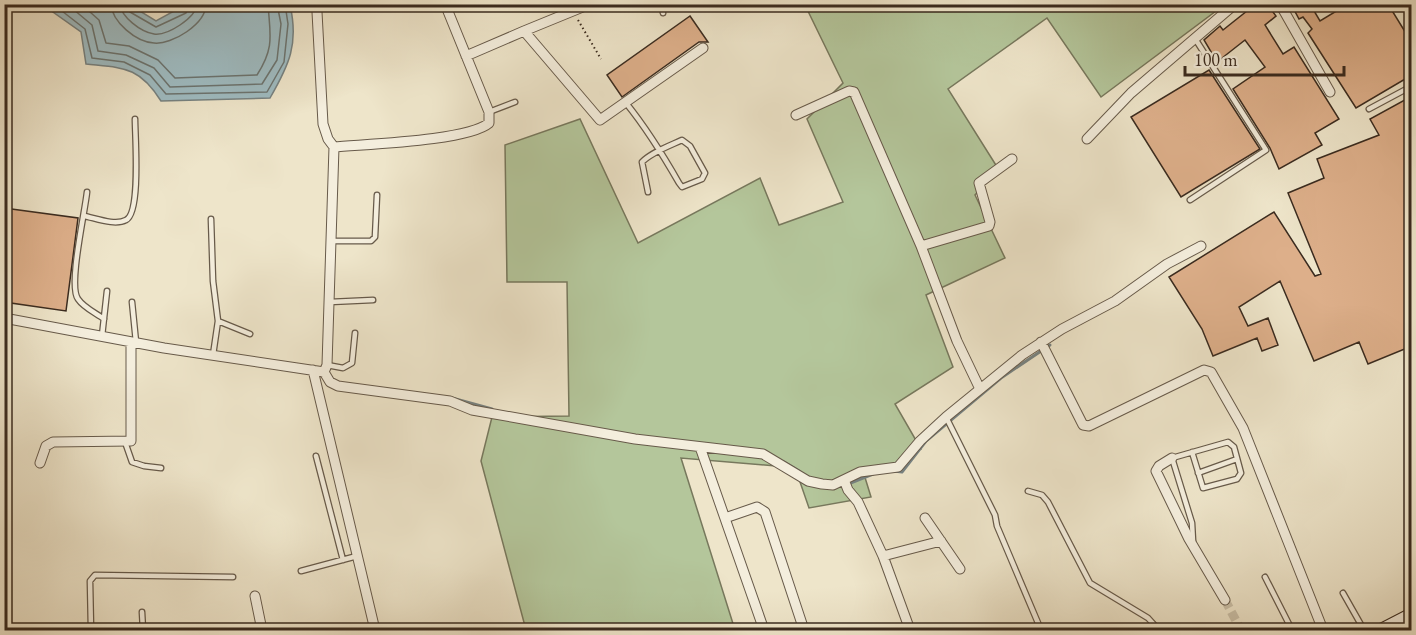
<svg xmlns="http://www.w3.org/2000/svg" width="1416" height="635" viewBox="0 0 1416 635" font-family="'EB Garamond',serif">
	<rect width="100%" height="100%" fill="#eee5ca"/>
	<filter id="stains"><feTurbulence type="fractalNoise" baseFrequency=".00333" numOctaves="4"/><feColorMatrix values="0 0 0 0 .2 0 0 0 0 .09 0 0 0 0 .02 0 0 0 .5 -.17"/></filter>
	<radialGradient id="worn" r=".72"><stop offset=".6" stop-color="#630" stop-opacity="0"/><stop offset="1" stop-color="#630" stop-opacity=".3"/></radialGradient>
	<path fill="#b4c69b" stroke="#77785d" stroke-width="1.5" d="M 805,5 L 1224,5 L 1101,97 L 1047,18 L 948,89 L 999,170 L 975,195 L 1005,258 L 926,295 L 953,367 L 895,404 L 921,449 L 895,463 L 863,471 L 871,497 L 809,508 L 799,479 L 776,466 L 681,458 L 735,630 L 526,630 L 481,461 L 492,417 L 569,416 L 567,282 L 507,282 L 505,145 L 580,119 L 638,243 L 760,178 L 779,225 L 843,202 L 807,119 L 843,83 Z"/>
	<path fill="#9fbcc2" stroke="#778281" stroke-width="1.5" d="M 43,5 L 130,5 L 156,21 L 185,5 L 290,5 C 299,44 289,65 270,98 L 161,101 C 139,66 123,68 86,64 L 81,32 Z"/>
	<g fill="none" stroke-linecap="round" stroke-linejoin="round">
		<path stroke="#6c7470" stroke-width="1.5" d="M 53,4 L 85,29 L 92,58 L 124,62 L 150,75 L 166,94 L 267,92 L 284,62 L 288,24 L 285,4
			M 67,4 L 92,25 L 98,51 L 126,55 L 154,68 L 170,87 L 262,84 L 277,60 L 281,24 L 277,4
			M 81,4 L 99,20 L 106,43 L 129,46 L 158,60 L 175,78 L 257,75 C 275,47 270,35 268,4
			M 111,4 C 112,22 136,42 154,43 C 172,45 206,24 206,4
			M 120,4 C 121,17 141,32 154,34 C 167,36 196,18 197,4
			M 128,4 L 130,12 L 156,27 L 186,13 L 190,4"/>
		<path stroke="#778281" stroke-width="3" d="M 452,398 L 492,409
			M 784,462 L 799,471
			M 894,471 L 902,472 L 926,441 L 1001,378 L 1050,345
			M 848,484 L 873,474"/>
	</g>
	<path fill="#ddaf8a" stroke="#3a2b1f" stroke-width="1.5" d="M 1261,4 L 1267,4 L 1276,16 L 1265,25 L 1283,54 L 1294,47 L 1339,119 L 1315,133 L 1322,145 L 1279,169 L 1270,148 L 1233,89 L 1265,67 L 1245,40 L 1217,62 L 1204,40 L 1220,26 L 1223,30 L 1252,7 L 1254,9 Z
		M 1291,4 L 1310,4 L 1320,21 L 1348,4 L 1388,4 L 1412,43 L 1412,75 L 1356,108 L 1308,33 L 1312,29 L 1303,17 L 1299,19 Z
		M 690,16 L 708,42 L 699,42 L 622,97 L 607,75 Z
		M 1209,70 L 1260,149 L 1181,197 L 1131,117 Z
		M 1412,96 L 1412,346 L 1368,364 L 1359,342 L 1314,361 L 1280,281 L 1239,307 L 1248,326 L 1268,318 L 1278,345 L 1262,351 L 1257,338 L 1213,356 L 1202,329 L 1169,277 L 1274,212 L 1315,276 L 1321,274 L 1288,193 L 1324,178 L 1317,159 L 1379,135 L 1370,119 Z
		M 4,208 L 78,218 L 66,311 L 4,302 Z"/>
	<g fill="none" stroke-linecap="round" stroke-linejoin="round">
		<path stroke="#cac0a8" stroke-width="9" stroke-dasharray="9 4.5" stroke-linecap="butt" d="M 1225,600 L 1241,630"/>
		<g stroke="#675a4a" stroke-width="7">
			<path id="lane" d="M 661,4 L 663,13
				M 626,103 C 647,129 663,155 679,183 L 682,187 L 702,179 L 705,173 L 690,146 L 682,140 C 669,146 652,152 642,162 L 648,192
				M 1369,109 L 1412,86
				M 489,112 L 515,102
				M 87,192 C 85,212 68,286 78,299 C 84,308 96,313 104,319
				M 1190,200 L 1266,150 L 1194,37
				M 84,216 C 95,218 115,226 126,220 C 141,213 135,136 135,119
				M 211,219 L 213,281 L 218,321 L 213,355
				M 331,241 L 371,241 L 375,237 L 377,195
				M 132,302 L 136,342
				M 330,302 L 373,300
				M 218,321 L 250,334
				M 102,336 L 107,291
				M 327,365 L 343,368 L 352,363 L 355,333
				M 946,417 L 995,515 L 997,526 L 1041,630
				M 125,442 L 132,462 L 144,466 L 161,468
				M 1192,452 L 1203,488 L 1237,479 L 1241,473 L 1234,447 L 1228,442 L 1172,458 L 1192,523 L 1193,541
				M 316,456 L 343,560
				M 1198,473 L 1237,459
				M 1028,491 L 1042,495 L 1048,502 L 1090,583 L 1148,618 L 1159,630
				M 301,571 L 357,556
				M 1265,577 L 1292,630
				M 1343,593 L 1364,630
				M 142,612 L 143,630
				M 91,630 L 90,581 L 95,575 L 233,577"/>
		</g>
		<g stroke="#675a4a" stroke-width="11">
			<path id="street" d="M 1280,4 L 1330,92
				M 317,12 L 323,124 L 328,139 L 334,147
				M 524,31 L 590,4
				M 466,56 L 524,31 L 600,120 L 703,48
				M 796,115 L 849,91 L 854,92 L 921,246
				M 1087,139 L 1131,93 L 1235,4
				M 4,318 L 164,348 L 324,372 L 327,365 L 334,147 C 365,144 468,141 489,123 L 489,112 L 445,4
				M 1041,342 L 1083,425 L 1089,426 L 1204,370 L 1211,372 L 1243,428 L 1323,630
				M 313,370 L 375,630
				M 324,372 L 330,382 L 338,386 L 450,401 L 472,410 L 635,439 L 763,454 L 808,481 L 822,484 L 833,485 L 860,472 L 898,467 L 920,441 L 946,417 L 1022,355 L 1062,329 L 1115,301 L 1167,264 L 1201,246
				M 979,387 L 957,341 L 921,246 L 989,226 L 990,222 L 979,183 L 1012,159
				M 700,447 L 764,630
				M 1172,458 L 1159,466 L 1156,471 L 1189,539 L 1225,600
				M 40,463 L 46,446 L 53,442 L 131,441 L 131,342
				M 844,480 L 848,490 L 858,502 L 883,556
				M 725,518 L 757,507 L 765,512 L 804,630
				M 925,518 L 960,569
				M 1411,530 L 1412,531
				M 255,596 L 262,630
				M 910,630 L 883,556 L 941,541"/>
		</g>
		<g stroke="#3a2b1f" stroke-width="14">
			<path id="secondary" d="M 1381,630 L 1412,614"/>
		</g>
		<path stroke="#3a2b1f" stroke-width="2" stroke-dasharray="1.5 3" stroke-linecap="butt" d="M 578,20 L 601,59"/>
		<use href="#lane" stroke="#f4eedd" stroke-width="4.5"/>
		<use href="#street" stroke="#f4eedd" stroke-width="9"/>
		<use href="#secondary" stroke="#f4eedd" stroke-width="12"/>
	</g>
	<rect width="1416" height="635" fill="none" stroke="#eee5ca" stroke-width="24"/>
	<rect x="6" y="6" width="1404" height="623" fill="none" stroke="#3a2b1f" stroke-width="3"/>
	<rect x="12" y="12" width="1392" height="611" fill="none" stroke="#3a2b1f" stroke-width="1.5"/>
	<path d="M1185 66v9h159v-9" fill="none" stroke="#3a2b1f" stroke-width="3"/>
	<text x="1194" y="66" font-size="18" fill="#3a2b1f" stroke="#f4eedd" stroke-width="4.5" paint-order="stroke">100 m</text>
	<rect width="100%" height="100%" filter="url(#stains)"/>
	<rect width="100%" height="100%" fill="url(#worn)"/>
</svg>
